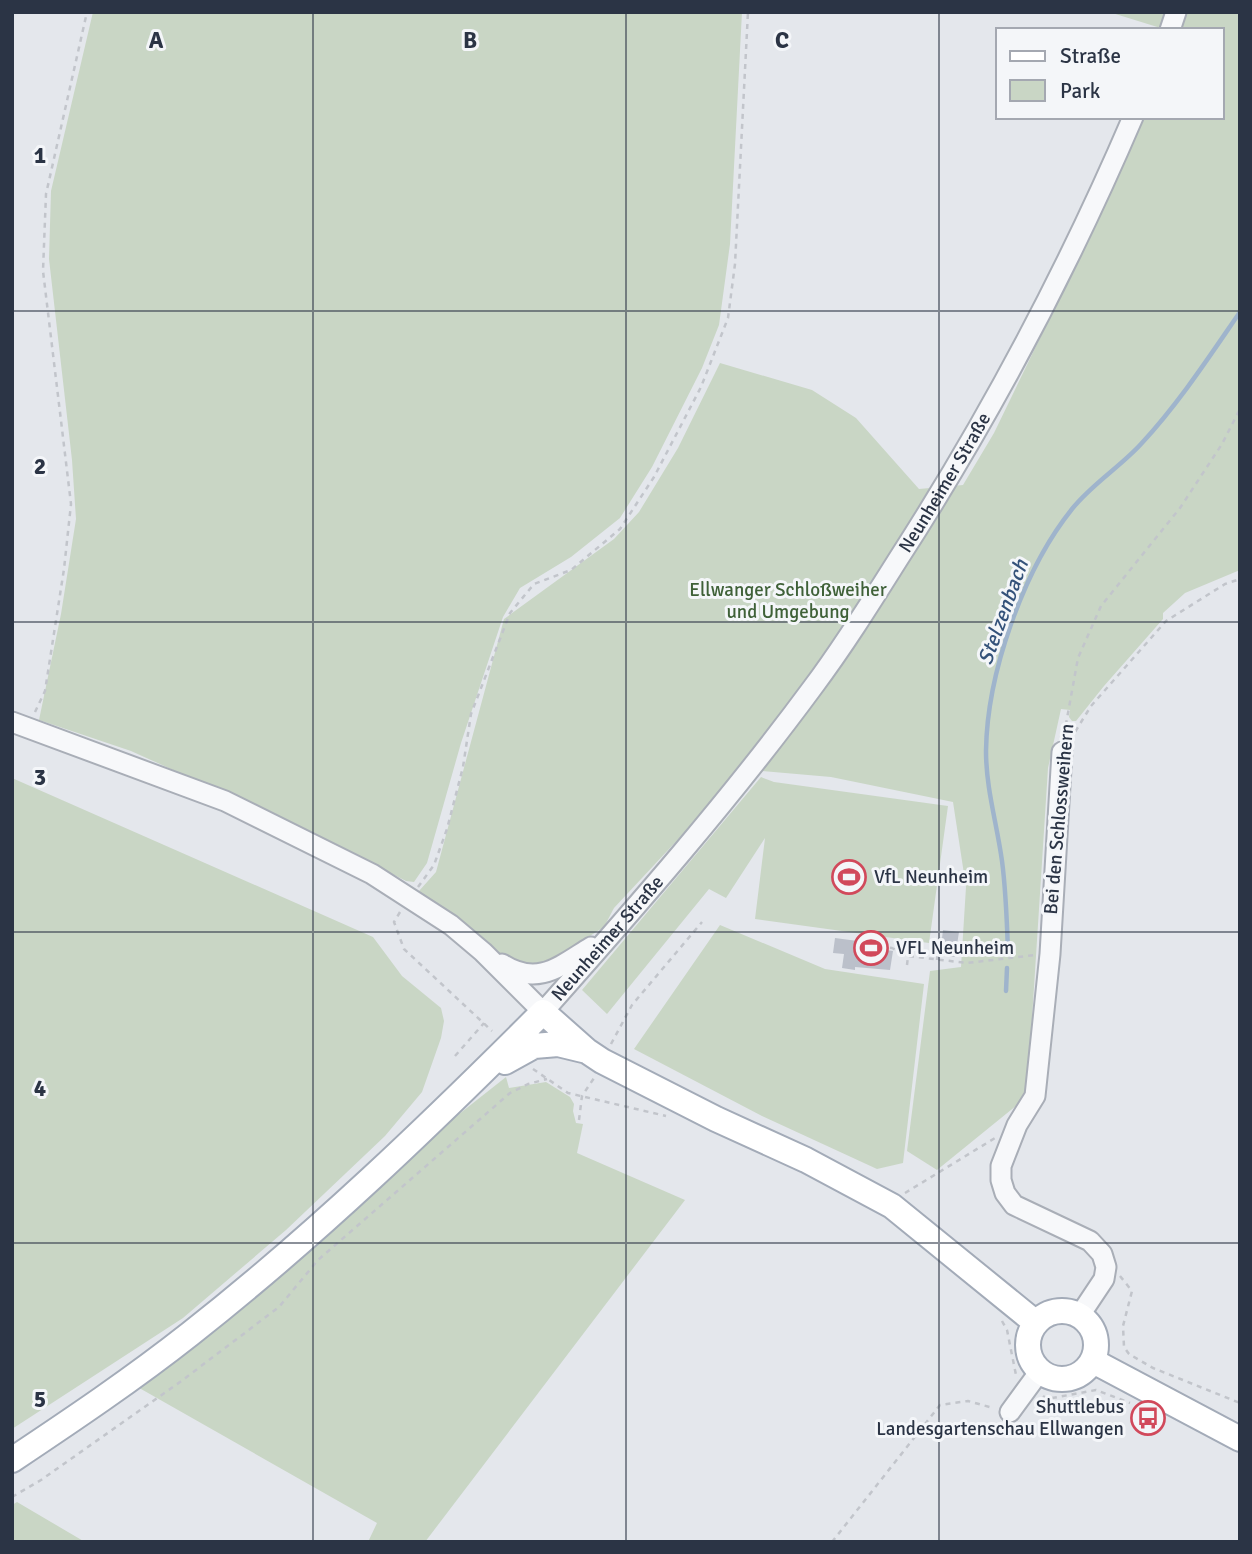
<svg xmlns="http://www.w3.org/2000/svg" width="1252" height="1554" viewBox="0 0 1252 1554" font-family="Signika,sans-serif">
	<rect width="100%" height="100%" fill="#e4e7ec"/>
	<path fill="#c9d6c5" d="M 93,12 L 742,12 L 730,244 L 719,325 L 702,368 L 652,467 L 620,518 L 571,557 L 520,588 L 503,617 L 461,743 L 427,863 L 414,882 L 406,881 L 315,834 L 131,751 L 39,720 L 61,614 L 76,519 L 72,460 L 49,259 L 51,191 Z
		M 1109,12 L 1240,12 L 1240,570 L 1185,593 L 1163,613 L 1163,619 L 1104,686 L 1076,721 L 1072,721 L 1069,717 L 1070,710 L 1061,709 L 1048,768 L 1027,1097 L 937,1170 L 907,1151 L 930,971 L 961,967 L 966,887 L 953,802 L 831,777 L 738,769 L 697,819 L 614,908 L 604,927 L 560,955 L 534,965 L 504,957 L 419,891 L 436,872 L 504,619 L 614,539 L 639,512 L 678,448 L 720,363 L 812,390 L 856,418 L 919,489 L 963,485 L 994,433 L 1101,212 L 1143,117 L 1222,117 L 1222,30 L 1167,30 Z
		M 761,777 L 774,782 L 948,806 L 929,943 L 755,919 L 765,838 L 726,898 L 709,889 L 607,1014 L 582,990 Z
		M 12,778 L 373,937 L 402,976 L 441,1008 L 444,1021 L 441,1038 L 422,1092 L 385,1136 L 286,1230 L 183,1318 L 12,1429 Z
		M 720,925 L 825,969 L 924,984 L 903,1163 L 877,1169 L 762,1116 L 634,1049 Z
		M 506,1077 L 509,1088 L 546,1082 L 570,1097 L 574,1104 L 573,1111 L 576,1123 L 583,1124 L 577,1153 L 685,1200 L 425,1542 L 368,1542 L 377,1523 L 134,1385 L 381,1185 L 449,1122 Z
		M 17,1502 L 85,1542 L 12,1542 L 12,1505 Z"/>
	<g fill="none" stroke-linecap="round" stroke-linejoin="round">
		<path stroke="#9fb4cc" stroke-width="4.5" d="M 1008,952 C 1007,922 1006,891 1002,861 C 997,824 986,789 986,751 C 987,674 1023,570 1072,509 C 1092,484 1120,467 1141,444 C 1179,403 1209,357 1240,312
			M 1006,991 L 1007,968"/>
	</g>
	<path fill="#bbc0ca" d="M 943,930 L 959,932 L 955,957 L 940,955 Z
		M 835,938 L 880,944 L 880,949 L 893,951 L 890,970 L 855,967 L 855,970 L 842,968 L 844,954 L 833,953 Z"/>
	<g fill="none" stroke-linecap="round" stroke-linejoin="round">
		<g stroke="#a9aeb7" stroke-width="23">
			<g id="minor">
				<path d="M 1170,30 L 1176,12"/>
				<path id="s1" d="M 12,722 L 225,801 L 372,874 L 451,925 L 483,952 L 543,1012 C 637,906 729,801 813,687 C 843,647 870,604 897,561 C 988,420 1067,271 1133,117"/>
				<path d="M 1062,752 L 1050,954 L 1035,1096 L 1017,1125 L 1001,1166 L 1001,1180 L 1005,1193 L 1014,1205 L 1090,1241 L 1102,1254 L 1106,1267 L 1104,1279 L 1080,1315"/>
				<path d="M 502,964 C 538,987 560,966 591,947"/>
				<path d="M 1010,1412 L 1040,1371"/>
			</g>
		</g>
		<g stroke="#a3abb8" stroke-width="28">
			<path id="major" d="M 505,1062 L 534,1046 L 558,1044 L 587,1051
				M1028 1345a34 34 0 1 1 68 0a34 34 0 1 1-68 0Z
				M 1093,1361 L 1240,1439
				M 12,1460 C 72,1420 133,1379 190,1334 C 316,1235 430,1125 543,1012 L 587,1051 L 602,1061 L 716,1119 L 806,1160 L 892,1206 L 1036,1323"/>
		</g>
		<path stroke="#c2c5cb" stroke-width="2.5" stroke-dasharray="5 5" stroke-linecap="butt" d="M 35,712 L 45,691 L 64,569 L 71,504 L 43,271 L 46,194 L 87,12
			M 1064,735 L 1078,658 L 1101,606 L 1180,508 L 1222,444 L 1240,409
			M 1070,740 L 1091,706 L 1166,621 L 1225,584 L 1240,579
			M 418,887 L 434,865 L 447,829 L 463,767 L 471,714 L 510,613 L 534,584 L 571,570 L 620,529 L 654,477 L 701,387 L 728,318 L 735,264 L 748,12
			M 400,912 L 394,922 L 404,949 L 492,1031
			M 880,947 L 892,948 L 908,956
			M 937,960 L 939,939 L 942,939
			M 907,965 L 908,956 L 967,963 L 1035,955
			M 611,1044 L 632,1005 L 702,922
			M 455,1056 L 484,1023
			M 533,1069 L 568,1093 L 666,1116
			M 579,1120 L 582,1096 L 594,1078
			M 905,1193 L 995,1138
			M 1120,1276 L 1132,1291 L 1123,1326 L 1124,1347 L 1129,1354 L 1153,1368 L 1240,1403
			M 1002,1321 L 1007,1330 L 1016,1375
			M 1043,1396 L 1047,1399 L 1096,1390 L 1130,1403
			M 12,1497 L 41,1480 L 180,1382 L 279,1307 L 318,1260 L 510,1093 L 528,1084 L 547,1079
			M 832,1542 L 940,1405 L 968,1401 L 993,1408"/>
		<use href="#minor" stroke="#f7f8fa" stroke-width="19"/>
		<use href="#major" stroke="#fff" stroke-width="24"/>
	</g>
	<path fill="none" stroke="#2b3445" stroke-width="2" stroke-opacity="0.55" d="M 313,12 L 313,1542M 626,12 L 626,1542M 939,12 L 939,1542M 12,311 L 1240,311M 12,622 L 1240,622M 12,932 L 1240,932M 12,1243 L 1240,1243"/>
	<defs>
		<g id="stadium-ring" transform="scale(1.75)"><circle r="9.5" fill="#f4f6f9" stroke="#d1495b" stroke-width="1.5"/><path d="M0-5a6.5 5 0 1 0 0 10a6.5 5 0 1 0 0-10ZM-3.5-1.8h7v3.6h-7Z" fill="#d1495b"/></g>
		<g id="bus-ring" transform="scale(1.75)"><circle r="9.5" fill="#f4f6f9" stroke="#d1495b" stroke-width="1.5"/><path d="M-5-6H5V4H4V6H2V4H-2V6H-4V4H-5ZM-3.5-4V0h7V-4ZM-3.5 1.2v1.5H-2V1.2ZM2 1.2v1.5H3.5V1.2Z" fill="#d1495b"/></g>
	</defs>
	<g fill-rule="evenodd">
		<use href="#stadium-ring" x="849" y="877"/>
		<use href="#stadium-ring" x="871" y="948"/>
		<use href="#bus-ring" x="1148" y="1418"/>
	</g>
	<g text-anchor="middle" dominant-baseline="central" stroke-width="6" stroke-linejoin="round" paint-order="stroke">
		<g font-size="19" fill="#2b3445" stroke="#f4f6f9">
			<text stroke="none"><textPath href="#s1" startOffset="1278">Neunheimer Straße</textPath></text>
			<text transform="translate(1059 819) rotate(-85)">Bei den Schlossweihern</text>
			<text stroke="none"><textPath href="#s1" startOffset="710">Neunheimer Straße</textPath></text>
		</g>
		<g font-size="19" fill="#3f6138" stroke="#f4f6f9">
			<text x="788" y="590">Ellwanger Schloßweiher<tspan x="788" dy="22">und Umgebung</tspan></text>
		</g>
		<g font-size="19" fill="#2b3445" stroke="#f4f6f9" text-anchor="start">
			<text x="874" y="877">VfL Neunheim</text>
			<text x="896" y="948">VFL Neunheim</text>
			<text x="1124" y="1407" text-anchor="end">Shuttlebus<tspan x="1124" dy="22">Landesgartenschau Ellwangen</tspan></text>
		</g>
		<g font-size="21" font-style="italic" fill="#34527a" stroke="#f4f6f9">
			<text transform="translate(1003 612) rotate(-70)">Stelzenbach</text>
		</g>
	</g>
	<g font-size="23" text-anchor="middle" font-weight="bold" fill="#2b3445" stroke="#f4f6f9" stroke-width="6" stroke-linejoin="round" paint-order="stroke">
		<text x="156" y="48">A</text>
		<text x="470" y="48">B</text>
		<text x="782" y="48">C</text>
		<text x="40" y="163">1</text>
		<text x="40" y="474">2</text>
		<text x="40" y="785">3</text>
		<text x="40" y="1096">4</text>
		<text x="40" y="1407">5</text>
	</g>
	<rect width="1252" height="1554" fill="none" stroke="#2b3445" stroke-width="28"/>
	<rect x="996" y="28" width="228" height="91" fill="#f4f6f9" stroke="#a4a8b1" stroke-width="2"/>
	<rect x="1010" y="51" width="35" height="10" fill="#ffffff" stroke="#a4a8b1" stroke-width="2"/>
	<text x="1060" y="63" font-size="21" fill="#2b3445">Straße</text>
	<rect x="1010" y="80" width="35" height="21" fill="#c9d6c5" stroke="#a4a8b1" stroke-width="2"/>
	<text x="1060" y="98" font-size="21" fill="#2b3445">Park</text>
</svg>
